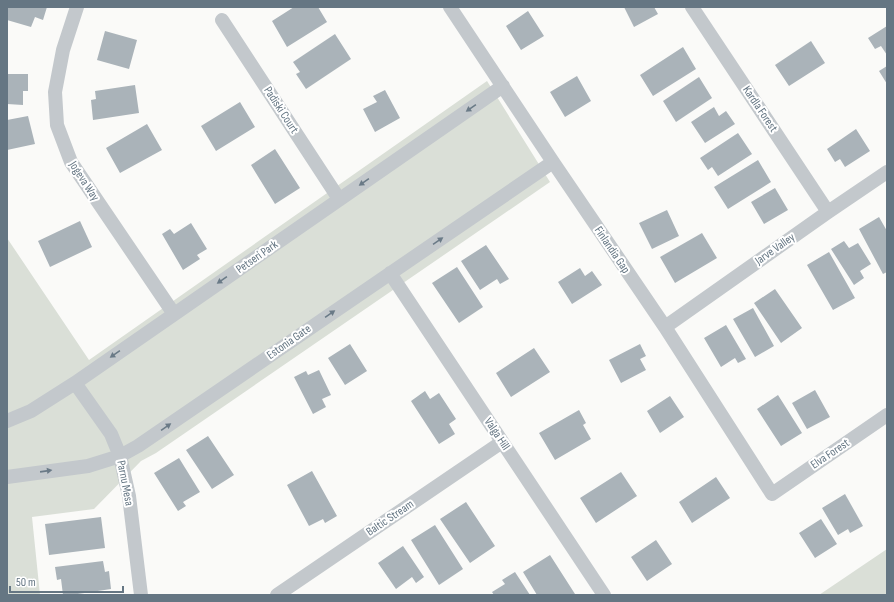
<svg xmlns="http://www.w3.org/2000/svg" width="894" height="602" viewBox="0 0 894 602" font-family="'Sofia Sans Condensed',sans-serif">
	<rect width="100%" height="100%" fill="#fafaf8"/>
	<path fill="#dadfd7" d="M 487,81 L 550,182 L 156,453 L 141,461 L 94,509 L 32,517 L 40,595 L 7,595 L 7,238 L 89,360 Z
		M 887,549 L 887,595 L 819,595 Z"/>
	<path fill="#aab3b9" d="M 7,7 L 47,7 L 43,20 L 35,17 L 31,27 L 7,20 Z
		M 294,7 L 318,7 L 327,22 L 287,47 L 272,21 Z
		M 624,7 L 654,7 L 658,14 L 634,27 Z
		M 528,11 L 544,36 L 521,50 L 506,26 Z
		M 887,26 L 887,55 L 881,46 L 875,49 L 868,38 Z
		M 105,31 L 137,40 L 129,69 L 97,60 Z
		M 335,34 L 351,59 L 306,89 L 296,74 L 300,72 L 293,62 Z
		M 811,41 L 825,63 L 789,86 L 775,65 Z
		M 683,47 L 696,69 L 653,96 L 640,75 Z
		M 887,66 L 887,84 L 879,71 Z
		M 7,74 L 28,74 L 28,91 L 23,91 L 23,105 L 7,104 Z
		M 577,76 L 591,101 L 565,117 L 550,92 Z
		M 699,77 L 712,98 L 676,122 L 663,101 Z
		M 135,85 L 139,113 L 93,120 L 91,100 L 96,99 L 95,91 Z
		M 385,90 L 400,118 L 375,132 L 363,109 L 377,102 L 373,96 Z
		M 240,102 L 255,127 L 216,151 L 201,126 Z
		M 714,107 L 719,116 L 726,111 L 735,124 L 705,143 L 691,122 Z
		M 28,116 L 35,144 L 7,150 L 7,120 Z
		M 147,124 L 162,150 L 120,173 L 106,148 Z
		M 856,129 L 870,151 L 845,167 L 840,159 L 835,162 L 827,149 Z
		M 738,133 L 752,154 L 718,176 L 712,167 L 708,170 L 700,158 Z
		M 275,149 L 300,188 L 275,204 L 251,165 Z
		M 758,160 L 771,182 L 728,209 L 714,187 Z
		M 775,188 L 788,210 L 764,224 L 751,202 Z
		M 667,210 L 679,236 L 652,249 L 639,223 Z
		M 879,217 L 887,231 L 887,272 L 883,274 L 859,229 Z
		M 80,221 L 92,247 L 50,267 L 38,241 Z
		M 191,223 L 207,249 L 197,255 L 200,259 L 183,270 L 162,234 L 170,229 L 174,234 Z
		M 702,233 L 717,258 L 675,283 L 660,257 Z
		M 844,241 L 849,248 L 858,243 L 871,264 L 860,271 L 864,278 L 854,285 L 831,249 Z
		M 486,245 L 509,279 L 500,284 L 497,279 L 480,290 L 461,261 Z
		M 829,252 L 855,298 L 833,310 L 807,265 Z
		M 457,267 L 483,307 L 459,323 L 432,283 Z
		M 580,268 L 585,276 L 592,271 L 602,285 L 572,304 L 558,282 Z
		M 775,289 L 802,328 L 781,343 L 754,303 Z
		M 753,308 L 774,346 L 755,357 L 733,319 Z
		M 726,325 L 746,359 L 738,363 L 735,358 L 721,367 L 704,338 Z
		M 350,344 L 367,371 L 345,385 L 328,358 Z
		M 640,344 L 646,356 L 640,359 L 646,370 L 621,383 L 609,360 Z
		M 534,348 L 550,372 L 511,397 L 496,373 Z
		M 319,370 L 331,395 L 322,399 L 326,407 L 313,414 L 294,377 L 306,371 L 308,375 Z
		M 815,390 L 830,417 L 807,429 L 792,403 Z
		M 425,391 L 430,399 L 439,393 L 456,419 L 449,424 L 455,434 L 439,444 L 411,401 Z
		M 778,395 L 802,433 L 781,446 L 757,409 Z
		M 670,396 L 684,417 L 660,433 L 647,411 Z
		M 579,410 L 586,423 L 583,425 L 591,439 L 555,460 L 539,433 Z
		M 208,436 L 234,475 L 212,489 L 186,450 Z
		M 179,458 L 200,492 L 183,502 L 186,506 L 178,511 L 154,473 Z
		M 312,471 L 337,516 L 325,523 L 323,519 L 309,526 L 287,485 Z
		M 621,472 L 637,496 L 596,523 L 580,498 Z
		M 716,477 L 730,498 L 692,523 L 679,502 Z
		M 845,494 L 863,526 L 850,533 L 848,529 L 838,535 L 822,508 Z
		M 466,502 L 495,546 L 470,563 L 440,519 Z
		M 101,517 L 105,548 L 49,555 L 45,524 Z
		M 821,519 L 837,544 L 815,558 L 799,533 Z
		M 435,525 L 463,569 L 439,585 L 411,540 Z
		M 656,540 L 672,564 L 647,581 L 631,557 Z
		M 403,546 L 424,577 L 416,583 L 412,577 L 396,589 L 378,563 Z
		M 550,555 L 575,594 L 573,595 L 537,595 L 523,572 Z
		M 103,561 L 105,572 L 109,571 L 111,589 L 71,595 L 63,595 L 61,579 L 57,580 L 55,567 Z
		M 515,572 L 530,595 L 494,595 L 492,592 L 505,584 L 502,580 Z"/>
	<g fill="none" stroke-linecap="round" stroke-linejoin="round">
		<path stroke="#c3c8cc" stroke-width="14" d="M 77,7 L 63,50 L 55,92 L 57,125 L 71,162 L 174,314
			M 450,7 L 553,162 L 665,327 L 772,494 L 887,415
			M 692,7 L 828,212
			M 222,20 L 339,199
			M 390,273 L 604,595
			M 665,327 L 828,212 L 887,172
			M 75,383 L 111,434 L 120,456 L 129,496 L 141,595
			M 7,421 L 31,411 L 75,383 L 503,86
			M 7,477 L 88,466 L 120,456 L 138,446 L 553,162
			M 277,595 L 502,442"/>
	</g>
	<defs><path id="oneway-solid" d="M-6-.8H1V-3.2L6.5 0L1 3.2V.8H-6Z"/></defs>
	<g fill="#6a7a87">
		<use href="#oneway-solid" transform="translate(471 108) rotate(145)"/>
		<use href="#oneway-solid" transform="translate(364 182) rotate(145)"/>
		<use href="#oneway-solid" transform="translate(438 241) rotate(-34)"/>
		<use href="#oneway-solid" transform="translate(222 280) rotate(145)"/>
		<use href="#oneway-solid" transform="translate(330 314) rotate(-35)"/>
		<use href="#oneway-solid" transform="translate(115 354) rotate(145)"/>
		<use href="#oneway-solid" transform="translate(166 427) rotate(-35)"/>
		<use href="#oneway-solid" transform="translate(46 471) rotate(-8)"/>
	</g>
	<g text-anchor="middle" dominant-baseline="central" stroke-width="4" stroke-linejoin="round" paint-order="stroke">
		<g font-size="12" fill="#657683" stroke="#fff">
			<text transform="translate(760 109) rotate(56)">Kardla Forest</text>
			<text transform="translate(281 110) rotate(57)">Padiski Court</text>
			<text transform="translate(84 181) rotate(57)">Jogeva Way</text>
			<text transform="translate(775 249) rotate(-35)">Jarve Valley</text>
			<text transform="translate(612 250) rotate(56)">Finlandia Gap</text>
			<text transform="translate(257 257) rotate(-35)">Petseri Park</text>
			<text transform="translate(289 342) rotate(-35)">Estonia Gate</text>
			<text transform="translate(497 434) rotate(56)">Valga Hill</text>
			<text transform="translate(830 454) rotate(-34)">Elva Forest</text>
			<text transform="translate(125 483) rotate(79)">Parnu Mesa</text>
			<text transform="translate(390 518) rotate(-34)">Baltic Stream</text>
		</g>
	</g>
	<rect width="894" height="602" fill="none" stroke="#657683" stroke-width="16"/>
	<path d="M10 586v6h113v-6" fill="none" stroke="#657683" stroke-width="2"/>
	<text x="16" y="586" font-size="12" fill="#657683" stroke="#ffffff" stroke-width="3" paint-order="stroke">50 m</text>
</svg>
